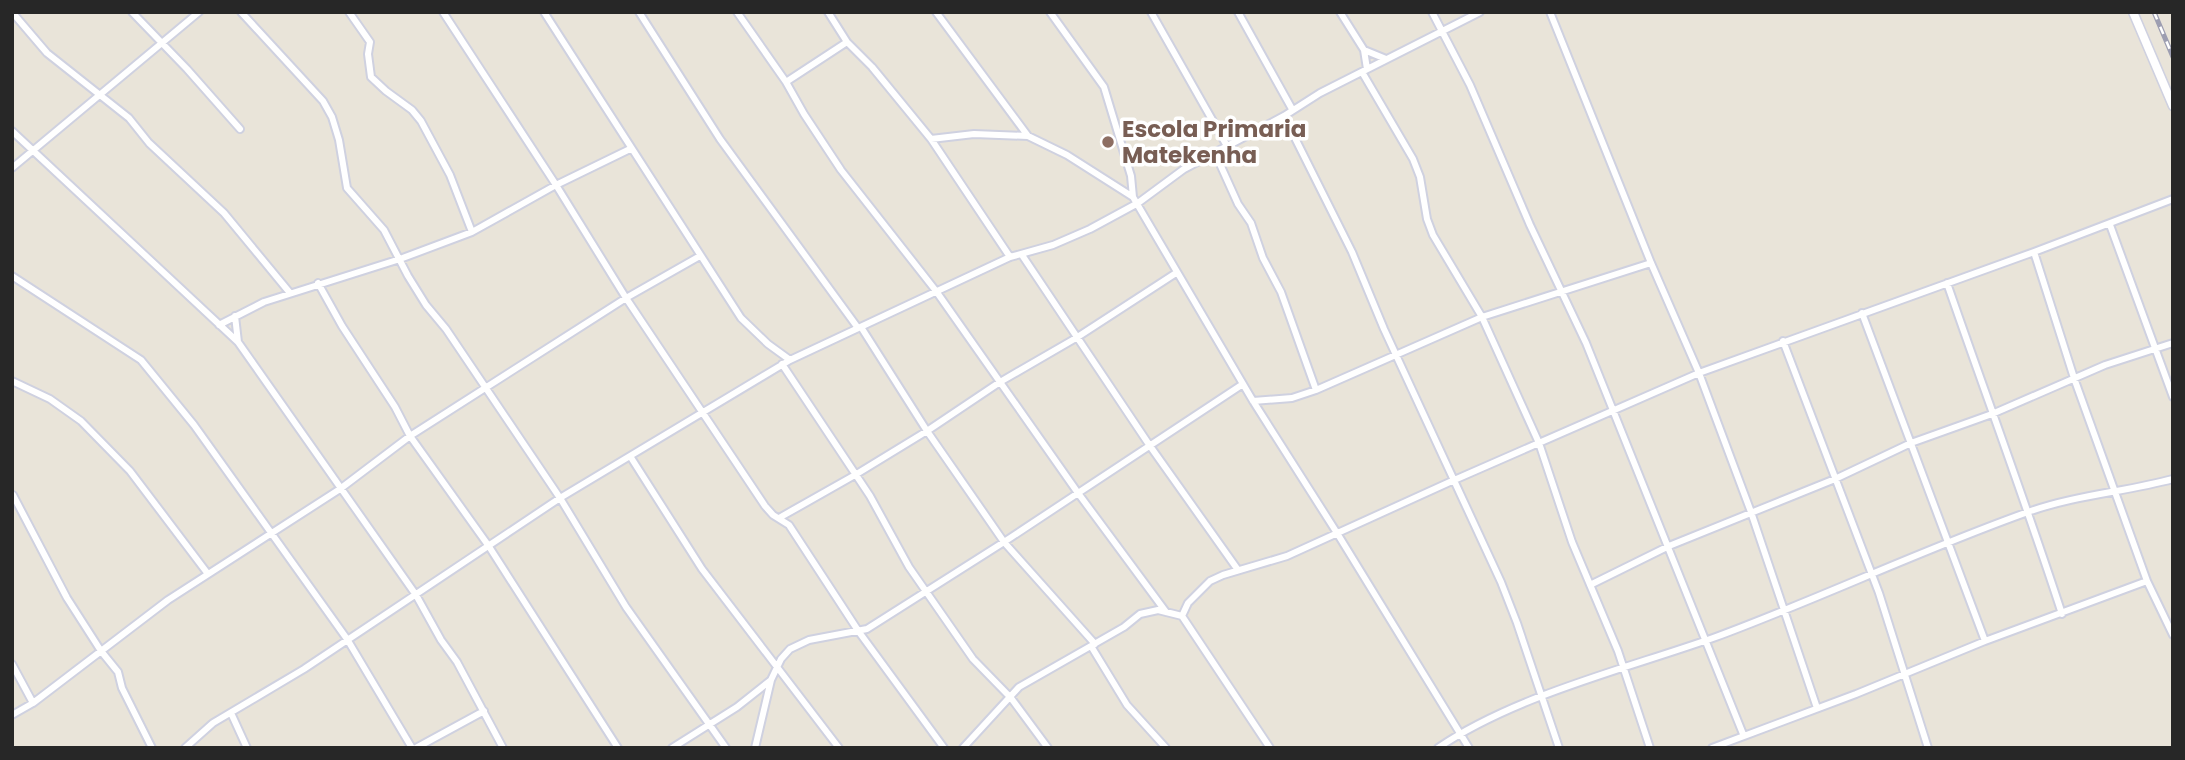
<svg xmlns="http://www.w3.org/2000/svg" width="2185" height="760" viewBox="0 0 2185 760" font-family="Poppins,sans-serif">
	<rect width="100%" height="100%" fill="#e9e4d9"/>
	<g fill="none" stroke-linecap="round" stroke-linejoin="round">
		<g stroke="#cfd1e0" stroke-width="10">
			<path id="minor" d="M 12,12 L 47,53 L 129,118 L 149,143 L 224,213 L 290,293
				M 132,12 L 187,69 L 240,129
				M 241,12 L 323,101 L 332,117 L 339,140 L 347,188 L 384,230 L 408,276 L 426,305 L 446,329 L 560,498 L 626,607 L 726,748
				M 349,12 L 370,42 L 368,54 L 371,77 L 386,91 L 412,110 L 421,121 L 450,175 L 472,232
				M 443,12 L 556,185 L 626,298 L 765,506 L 773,515 L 789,525 L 859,632 L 944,748
				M 544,12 L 741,318 L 768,344 L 790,360
				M 639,12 L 720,139 L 858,328
				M 737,12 L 786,82 L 804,114 L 841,170 L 936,291 L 1078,493 L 1166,612
				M 828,12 L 847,42 L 872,67 L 931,139 L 1010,257
				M 936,12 L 1028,136
				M 1050,12 L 1104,87 L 1131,176 L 1133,197
				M 1151,12 L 1227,146
				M 1238,12 L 1292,109
				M 1340,12 L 1364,50 L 1367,69
				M 1432,12 L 1470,85 L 1530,225 L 1586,343 L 1743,734
				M 1550,12 L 1651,263 L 1699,373 L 1751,512 L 1817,708
				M 1364,50 L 1386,59
				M 1362,72 L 1413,159 L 1420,177 L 1427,219 L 1433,235 L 1482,317 L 1539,443 L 1572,542 L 1618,651 L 1650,748
				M 786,82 L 847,42
				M 1284,116 L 1352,252 L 1384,329 L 1501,582 L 1517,623 L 1559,748
				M 12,131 L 238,342 L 416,595 L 441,640 L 457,662 L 503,748
				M 931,139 L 974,134 L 1028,136 L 1067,155 L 1133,197 L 1253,401 L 1337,533 L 1469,748
				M 1215,153 L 1238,204 L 1251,223 L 1263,258 L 1281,292 L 1316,390
				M 12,168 L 199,12
				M 2110,225 L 2173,397
				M 2034,252 L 2074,378 L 2147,581 L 2173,635
				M 1022,255 L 1150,446 L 1238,570
				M 12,276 L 141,360 L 194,425 L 347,639 L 412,748
				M 318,283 L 342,326 L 395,407 L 410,436 L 488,545 L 618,748
				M 1947,283 C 1985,393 2026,503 2062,614
				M 1862,313 L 1985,641
				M 235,316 L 238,342
				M 219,325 L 264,302 L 400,259 L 472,232 L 556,185 L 630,149
				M 861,327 L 927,431 L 1004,542 L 1095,644
				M 1783,341 L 1879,593 L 1928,748
				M 782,364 L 870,496 L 909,567 L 973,659 L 1011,698 L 1048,748
				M 12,381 L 50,399 L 81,421 L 130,471 L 208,574
				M 1253,401 L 1292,398 L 1316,390 L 1482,317 L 1651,263
				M 630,456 L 702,569 L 839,748
				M 13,495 L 67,598 L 101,651 L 118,672 L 122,688 L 152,748
				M 779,518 L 855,475 L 927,431 L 1000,382 L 1076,338 L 1176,273
				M 1590,585 L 1669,546 L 1835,479 L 1911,443 L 1992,414 L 2105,365 L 2173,343
				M 1182,616 L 1188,603 L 1210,581 L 1223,575 L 1287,556 L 1452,481 L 1699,373 L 2034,252 L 2173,199
				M 1091,646 L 1127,705 L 1166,748
				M 12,664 L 33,703
				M 231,713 L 247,748
				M 12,715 L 33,703 L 168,600 L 340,489 L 410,436 L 626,298 L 700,256
				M 185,748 L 213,723 L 304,669 L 560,498 L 790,360 L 1010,257 L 1053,245 L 1090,229 L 1138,203 L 1184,169 L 1284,116 L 1320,93 L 1480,12
				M 416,748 L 484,711
				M 672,748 L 737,707 L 771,680 L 781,659 L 790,649 L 809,640 L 867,629 L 1004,542 L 1243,384
				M 755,748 L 771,680
				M 963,748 L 1019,687 L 1124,627 L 1140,614 L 1158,610 L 1182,616 L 1270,748
				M 1438,748 C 1514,696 1625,669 1713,638 C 1819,599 1921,550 2028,512 C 2075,495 2125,492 2173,479
				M 1712,748 L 1856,694 L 1985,641 L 2147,581"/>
		</g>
		<g stroke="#cfd1e0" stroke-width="11">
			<path id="tertiary" d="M 2133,12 L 2173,106"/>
		</g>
		<use href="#minor" stroke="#fff" stroke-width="6"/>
		<use href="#tertiary" stroke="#fff" stroke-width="8"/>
		<g stroke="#9d9eb1" stroke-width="5">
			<path id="rail" d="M 2154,12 L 2173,57"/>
		</g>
		<use href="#rail" stroke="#fff" stroke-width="2.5" stroke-dasharray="8" stroke-linecap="butt"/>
	</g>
	<circle fill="#8d6e63" stroke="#fff" stroke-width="2.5" cx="1108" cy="142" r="7"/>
	<g text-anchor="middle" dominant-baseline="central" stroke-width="7" stroke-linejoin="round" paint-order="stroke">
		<g font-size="23" font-weight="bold" fill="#785e54" stroke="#fff" text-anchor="start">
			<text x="1122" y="129">Escola Primaria<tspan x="1122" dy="26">Matekenha</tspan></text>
		</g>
	</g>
	<rect width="2185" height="760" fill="none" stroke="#272727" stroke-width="28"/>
</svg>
